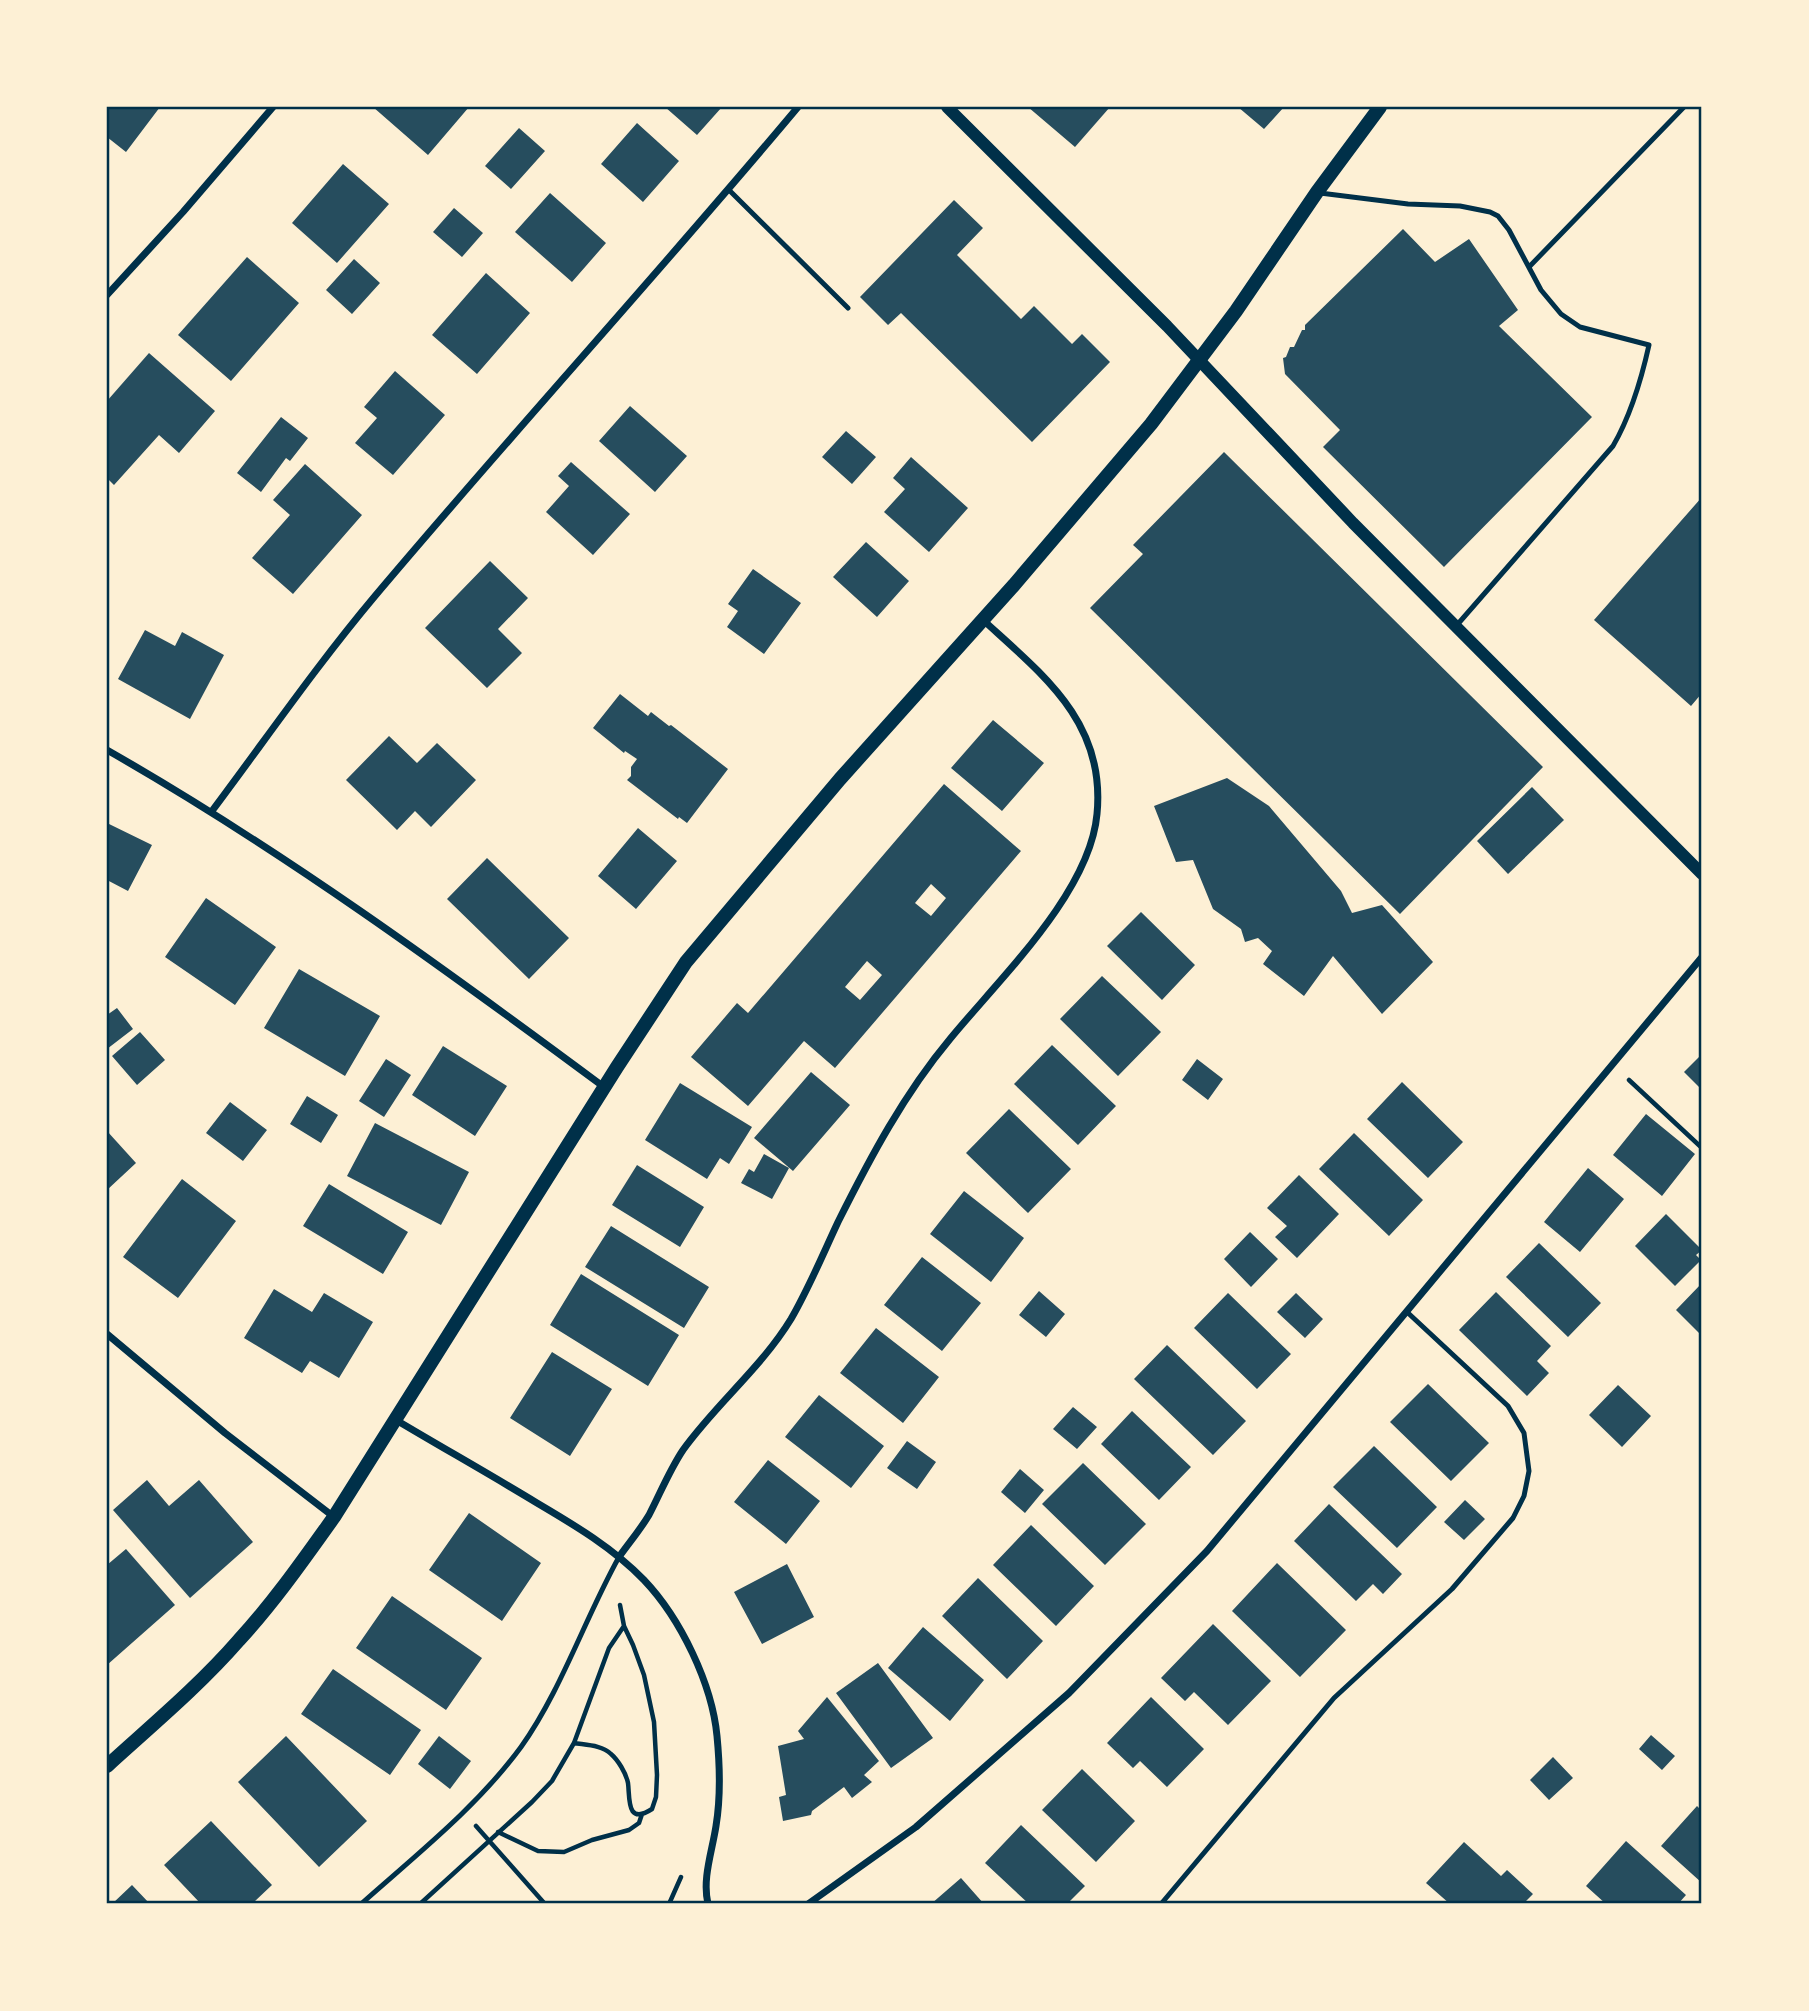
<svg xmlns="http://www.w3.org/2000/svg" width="1809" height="2011" viewBox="0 0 1809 2011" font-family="'Nunito Sans',sans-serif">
	<rect width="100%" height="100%" fill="#fdf0d5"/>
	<path fill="#264d5e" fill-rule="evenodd" d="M 107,107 L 160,107 L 126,152 L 107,137 Z
		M 373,107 L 469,107 L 428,155 Z
		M 665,107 L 722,107 L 697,135 Z
		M 1028,107 L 1110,107 L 1075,147 Z
		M 1238,107 L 1284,107 L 1264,129 Z
		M 637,123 L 679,161 L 643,202 L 601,164 Z
		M 519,128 L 545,151 L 511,189 L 485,166 Z
		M 343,164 L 389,204 L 337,263 L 292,223 Z
		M 550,193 L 606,243 L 572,282 L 515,232 Z
		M 954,200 L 983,228 L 957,255 L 1021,319 L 1034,306 L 1072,344 L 1082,334 L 1110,362 L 1032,442 L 901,313 L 888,325 L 860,297 Z
		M 454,208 L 483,233 L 462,257 L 433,232 Z
		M 1403,229 L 1435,262 L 1469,239 L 1518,310 L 1499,326 L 1592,417 L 1444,567 L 1323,447 L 1340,430 L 1285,374 L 1283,358 L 1286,357 L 1290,347 L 1294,347 L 1302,330 L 1305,330 L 1305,325 Z
		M 247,257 L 299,303 L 231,381 L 178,335 Z
		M 354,259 L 380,283 L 352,314 L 326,290 Z
		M 486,273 L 530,313 L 477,374 L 432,335 Z
		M 149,353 L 215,411 L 179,453 L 159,435 L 114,485 L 107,478 L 107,401 Z
		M 395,371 L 445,415 L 393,475 L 355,443 L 377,418 L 364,407 Z
		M 630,406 L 687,456 L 655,492 L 599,441 Z
		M 281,417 L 308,438 L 290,461 L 286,458 L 261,492 L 237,473 Z
		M 846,431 L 876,457 L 852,484 L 822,457 Z
		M 1224,452 L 1543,767 L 1400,914 L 1090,608 L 1143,554 L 1133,545 Z
		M 911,457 L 968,508 L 929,552 L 884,512 L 905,489 L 893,478 Z
		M 571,462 L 630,514 L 593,555 L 546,512 L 569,486 L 558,476 Z
		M 305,464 L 362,515 L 293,594 L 252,558 L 290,515 L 273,500 Z
		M 1702,497 L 1702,693 L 1691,706 L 1594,620 Z
		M 866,542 L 909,581 L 877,617 L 833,577 Z
		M 490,561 L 528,598 L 498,629 L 522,653 L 487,688 L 425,628 Z
		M 753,569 L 801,603 L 764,654 L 727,627 L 738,611 L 728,604 Z
		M 145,630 L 175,646 L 182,632 L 224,655 L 190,719 L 118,679 Z
		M 620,694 L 648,716 L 651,712 L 669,726 L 671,725 L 728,769 L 687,823 L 679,817 L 678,819 L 627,780 L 631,776 L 631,767 L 637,759 L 625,751 L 624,753 L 593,728 Z
		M 993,720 L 1044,763 L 1002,811 L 951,768 Z
		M 389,736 L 417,763 L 437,743 L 476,780 L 431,827 L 415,811 L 397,830 L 346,780 Z
		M 1227,778 L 1269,806 L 1341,891 L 1352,913 L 1382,905 L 1433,962 L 1382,1014 L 1333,956 L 1304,996 L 1263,964 L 1272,951 L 1258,938 L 1245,942 L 1241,929 L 1213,909 L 1193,860 L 1176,862 L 1154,806 Z
		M 944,784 L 1021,851 L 835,1068 L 804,1041 L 748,1106 L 691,1057 L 737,1003 L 748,1013 ZM 931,884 L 946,898 L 931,916 L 915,903 ZM 867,961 L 882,975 L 860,1000 L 845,987 Z
		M 1532,787 L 1564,820 L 1508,874 L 1477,841 Z
		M 107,823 L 152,845 L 128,891 L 107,880 Z
		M 638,828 L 677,861 L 636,909 L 598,876 Z
		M 487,858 L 569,938 L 529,979 L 447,899 Z
		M 206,898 L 276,947 L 235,1005 L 165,957 Z
		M 1141,912 L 1195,965 L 1162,1000 L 1107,946 Z
		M 299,969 L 380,1016 L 345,1076 L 264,1028 Z
		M 1102,976 L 1161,1032 L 1118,1076 L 1060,1019 Z
		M 117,1008 L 133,1029 L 107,1049 L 107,1015 Z
		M 140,1032 L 165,1060 L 137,1085 L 112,1056 Z
		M 1052,1045 L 1116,1106 L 1078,1145 L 1014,1084 Z
		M 443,1046 L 507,1086 L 475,1136 L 412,1095 Z
		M 1702,1054 L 1702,1090 L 1684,1072 Z
		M 386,1059 L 411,1075 L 384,1117 L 359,1101 Z
		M 1197,1059 L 1223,1079 L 1208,1100 L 1182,1080 Z
		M 811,1072 L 850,1105 L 793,1171 L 754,1138 Z
		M 1402,1082 L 1463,1142 L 1428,1178 L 1367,1119 Z
		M 680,1083 L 752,1127 L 729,1164 L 720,1158 L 707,1179 L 645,1140 Z
		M 307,1096 L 338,1115 L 321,1143 L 290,1124 Z
		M 230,1102 L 267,1130 L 243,1161 L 206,1133 Z
		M 1009,1109 L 1071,1169 L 1028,1213 L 966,1153 Z
		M 1646,1114 L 1695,1154 L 1662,1196 L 1613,1155 Z
		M 375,1123 L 469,1172 L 441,1225 L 347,1176 Z
		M 107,1131 L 136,1163 L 107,1190 Z
		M 1354,1133 L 1423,1200 L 1389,1236 L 1319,1169 Z
		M 764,1154 L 789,1168 L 772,1199 L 741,1183 L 749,1169 L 754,1172 Z
		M 637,1165 L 704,1207 L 680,1247 L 612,1205 Z
		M 1588,1168 L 1624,1199 L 1580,1252 L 1544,1222 Z
		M 1299,1175 L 1339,1214 L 1297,1258 L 1275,1237 L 1287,1226 L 1267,1208 Z
		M 182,1179 L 236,1221 L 178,1298 L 123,1257 Z
		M 329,1184 L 408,1232 L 383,1274 L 303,1226 Z
		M 964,1191 L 1024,1238 L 991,1282 L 930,1234 Z
		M 1666,1214 L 1702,1250 L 1696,1255 L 1701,1260 L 1675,1286 L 1635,1246 Z
		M 611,1226 L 709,1287 L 684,1328 L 585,1267 Z
		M 1250,1232 L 1278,1259 L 1251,1287 L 1224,1259 Z
		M 1539,1243 L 1601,1303 L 1568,1337 L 1506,1277 Z
		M 922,1257 L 981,1303 L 942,1351 L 884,1305 Z
		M 581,1274 L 679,1335 L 648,1386 L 550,1325 Z
		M 1702,1283 L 1702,1336 L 1676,1310 Z
		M 274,1289 L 312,1312 L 324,1293 L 373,1322 L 339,1378 L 310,1361 L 302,1373 L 244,1338 Z
		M 1039,1291 L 1065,1314 L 1046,1337 L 1019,1315 Z
		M 1496,1292 L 1551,1346 L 1537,1361 L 1549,1373 L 1527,1396 L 1459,1330 Z
		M 1228,1293 L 1291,1354 L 1257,1389 L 1194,1328 Z
		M 1296,1293 L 1323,1319 L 1305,1338 L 1277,1312 Z
		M 876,1328 L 939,1377 L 903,1423 L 840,1373 Z
		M 1167,1345 L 1246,1421 L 1213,1455 L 1134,1379 Z
		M 552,1352 L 612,1389 L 570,1456 L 510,1418 Z
		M 1428,1384 L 1489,1443 L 1451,1481 L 1390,1422 Z
		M 1618,1385 L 1651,1416 L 1622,1447 L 1589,1415 Z
		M 819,1395 L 884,1446 L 851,1488 L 785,1437 Z
		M 1073,1407 L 1097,1427 L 1077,1449 L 1053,1429 Z
		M 1132,1411 L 1191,1467 L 1159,1500 L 1101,1444 Z
		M 907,1441 L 936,1462 L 917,1489 L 887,1468 Z
		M 1374,1446 L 1437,1507 L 1397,1548 L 1333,1487 Z
		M 768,1460 L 820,1501 L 786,1544 L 734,1502 Z
		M 1083,1463 L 1146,1524 L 1105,1565 L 1042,1504 Z
		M 1020,1469 L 1044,1490 L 1025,1513 L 1001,1492 Z
		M 147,1480 L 169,1506 L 199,1480 L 253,1542 L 190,1598 L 113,1510 Z
		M 1465,1500 L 1485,1519 L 1464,1540 L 1444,1522 Z
		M 1329,1504 L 1402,1574 L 1383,1594 L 1373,1584 L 1356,1601 L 1294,1541 Z
		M 469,1513 L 541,1563 L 502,1621 L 429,1570 Z
		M 1031,1525 L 1094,1586 L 1056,1626 L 993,1565 Z
		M 126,1549 L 175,1605 L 107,1665 L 107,1565 Z
		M 1277,1563 L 1346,1630 L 1300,1677 L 1232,1611 Z
		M 787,1564 L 814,1617 L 762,1644 L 734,1592 Z
		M 978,1578 L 1043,1641 L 1007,1679 L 942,1616 Z
		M 392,1596 L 482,1658 L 446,1710 L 356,1648 Z
		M 1213,1624 L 1271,1681 L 1228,1725 L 1194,1692 L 1185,1701 L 1161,1678 Z
		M 923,1627 L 984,1680 L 950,1721 L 888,1668 Z
		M 878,1663 L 933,1738 L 891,1768 L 836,1693 Z
		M 333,1669 L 421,1730 L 390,1775 L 301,1714 Z
		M 827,1697 L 879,1761 L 864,1775 L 872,1782 L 852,1798 L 844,1787 L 812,1811 L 811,1815 L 783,1821 L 779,1797 L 786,1795 L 778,1746 L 804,1739 L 798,1731 Z
		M 1151,1697 L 1204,1749 L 1167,1787 L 1140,1761 L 1133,1768 L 1107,1743 Z
		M 1651,1735 L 1675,1756 L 1662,1770 L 1639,1749 Z
		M 286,1736 L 367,1821 L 319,1867 L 238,1782 Z
		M 439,1736 L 471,1761 L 450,1789 L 418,1764 Z
		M 1553,1757 L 1573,1778 L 1549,1800 L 1530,1780 Z
		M 1082,1769 L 1135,1821 L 1096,1862 L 1042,1810 Z
		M 1697,1806 L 1702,1811 L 1702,1883 L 1661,1846 Z
		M 211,1821 L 272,1885 L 252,1904 L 201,1904 L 164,1865 Z
		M 1021,1825 L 1085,1886 L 1067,1904 L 1029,1904 L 985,1863 Z
		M 1626,1841 L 1686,1895 L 1678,1904 L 1606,1904 L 1586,1886 Z
		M 1464,1842 L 1501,1876 L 1507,1870 L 1533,1894 L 1523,1904 L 1450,1904 L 1426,1883 Z
		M 961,1878 L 984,1904 L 931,1904 Z
		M 132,1885 L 150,1904 L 112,1904 Z"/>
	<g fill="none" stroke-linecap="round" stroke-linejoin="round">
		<path stroke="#003049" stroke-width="4.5" d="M 1629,1080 L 1702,1148
			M 574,1743 C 586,1745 602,1745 611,1754 C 618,1760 626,1773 628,1783 C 630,1798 626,1826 652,1809 L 656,1797 L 657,1775 L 654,1722 L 644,1675 L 633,1645 L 624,1626 L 620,1605
			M 476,1826 L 545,1904
			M 498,1832 L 538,1851 L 564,1852 L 592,1840 L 629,1830 L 639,1823 L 642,1814
			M 420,1904 L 532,1802 L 552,1781 L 574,1743 L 609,1648 L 624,1626
			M 669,1904 L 681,1877"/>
		<path stroke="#003049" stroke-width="5" d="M 729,190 L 848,308
			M 1320,193 L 1408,204 L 1460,206 L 1490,212 L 1498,216 L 1509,230 L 1541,290 L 1561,314 L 1580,327 L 1649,345 C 1641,381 1631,415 1613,446 L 1457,625
			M 1529,267 L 1684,107
			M 361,1904 C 416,1855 477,1807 521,1747 C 561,1691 585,1618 619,1557
			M 1161,1904 L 1334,1698 L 1452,1589 L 1513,1518 L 1524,1496 L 1529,1471 L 1524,1433 L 1508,1406 L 1407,1312"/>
		<path stroke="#003049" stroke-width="7" d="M 107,295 L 183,212 L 273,107
			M 107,750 C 279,848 445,969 604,1087
			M 212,811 C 266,739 317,665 375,596 C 514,431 660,272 798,107
			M 107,1334 L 225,1433 L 334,1517
			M 396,1420 C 443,1448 491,1475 537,1503 C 576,1526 613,1548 644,1580 C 681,1619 712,1684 717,1736 C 720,1767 721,1796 716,1826 C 712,1852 702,1879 708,1904
			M 619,1557 C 629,1543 640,1530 649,1515 C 660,1494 669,1471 683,1450 C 716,1404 761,1368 791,1319 C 809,1288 823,1254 838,1222 C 870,1158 904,1094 950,1039 C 999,979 1090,893 1097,814 C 1106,722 1043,675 982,619
			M 808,1904 L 916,1827 L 1069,1693 L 1207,1551 L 1702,957"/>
		<path stroke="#003049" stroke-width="12" d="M 947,107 L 1167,326 L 1353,523 L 1702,874"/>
		<path stroke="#003049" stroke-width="14" d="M 107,1766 C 152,1725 199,1686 239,1640 C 274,1602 304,1559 334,1517 L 617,1067 L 686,962 L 840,779 L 1014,585 L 1151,424 L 1236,311 L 1317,192 L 1380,107"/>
	</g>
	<rect width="1809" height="2011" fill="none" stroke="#fdf0d5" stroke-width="217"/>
	<rect x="108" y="108" width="1592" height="1794" fill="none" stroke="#003049" stroke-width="2.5"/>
</svg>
